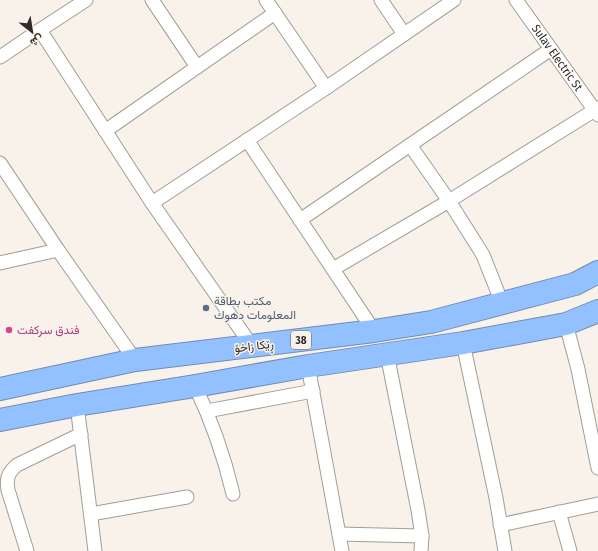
<svg xmlns="http://www.w3.org/2000/svg" width="598" height="551" viewBox="0 0 598 551" font-family="'Fira Sans Condensed',Vazirmatn,sans-serif">
	<rect width="100%" height="100%" fill="#f9f2ea"/>
	<g fill="none" stroke-linecap="round" stroke-linejoin="round">
		<g stroke="#a39d95" stroke-width="15">
			<g id="street">
				<path d="M 152,0 L 197,67"/>
				<path d="M 266,0 L 326,88"/>
				<path d="M 381,0 L 404,34"/>
				<path id="s1" d="M 516,0 L 598,115"/>
				<path d="M 40,30 L 152,203 L 252,346"/>
				<path d="M 0,57 L 40,30 L 86,0"/>
				<path d="M 105,131 L 275,13"/>
				<path d="M 247,140 L 374,331"/>
				<path d="M 410,145 L 449,201 L 483,255 L 502,303"/>
				<path d="M 0,163 L 58,250 L 135,360"/>
				<path d="M 152,203 L 326,88 L 454,0"/>
				<path d="M 300,220 L 551,49"/>
				<path d="M 0,263 L 58,250"/>
				<path d="M 333,269 L 449,201 L 598,108"/>
				<path d="M 566,324 L 578,369 L 598,468"/>
				<path d="M 463,343 L 496,498 L 505,551"/>
				<path d="M 387,354 L 418,510 L 422,536 L 421,551"/>
				<path d="M 308,366 L 342,551"/>
				<path d="M 195,386 C 212,421 224,456 233,494"/>
				<path d="M 77,405 L 95,551"/>
				<path d="M 207,411 L 313,391"/>
				<path d="M 559,512 L 570,551"/>
				<path d="M 91,514 L 187,497"/>
				<path d="M 500,525 L 598,504"/>
				<path d="M 339,534 L 422,536"/>
				<path d="M 27,551 L 8,490 C 6,478 8,473 17,465 L 81,434"/>
			</g>
		</g>
		<g stroke="#708cb4" stroke-width="24">
			<path id="highway" d="M 0,389 L 135,360 L 374,331 L 431,322 L 575,284 L 598,272
				M 0,420 L 77,405 L 195,386 L 308,366 L 463,343 L 566,324 L 598,311"/>
		</g>
		<use href="#street" stroke="#fff" stroke-width="13"/>
		<use href="#highway" stroke="#93c1ff" stroke-width="22"/>
	</g>
	<circle fill="#5c6f8a" stroke="#f9f2ea" stroke-width="1.5" cx="206" cy="308" r="4"/>
	<circle fill="#d1479c" stroke="#f9f2ea" stroke-width="1.5" cx="9" cy="330" r="4"/>
	<g text-anchor="middle" dominant-baseline="central" stroke-width="3" stroke-linejoin="round" paint-order="stroke">
		<rect fill="#f9f2ea" stroke="#6b6762" stroke-width="1" x="291" y="331" width="20" height="18" rx="3"/>
		<g font-size="11" font-weight="bold" fill="#2e2b28">
			<text x="301" y="340">38</text>
		</g>
		<g font-size="12" fill="#2e2b28" stroke="#f9f2ea">
			<text stroke="none"><textPath href="#s1" startOffset="71">Sulav Electric St</textPath></text>
			<text transform="translate(254 346) rotate(-7)">ڕێکا زاخۆ</text>
		</g>
		<g font-size="12" fill="#4e5e75" stroke="#f9f2ea" text-anchor="start">
			<text x="214" y="301">مكتب بطاقة<tspan x="214" dy="14">المعلومات دهوك</tspan></text>
		</g>
		<g font-size="12" fill="#b23c85" stroke="#f9f2ea" text-anchor="start">
			<text x="17" y="330">فندق سركفت</text>
		</g>
	</g>
	<g transform="translate(32 32) rotate(150)" stroke="#f9f2ea" stroke-width="3" paint-order="stroke">
	<path d="M0-3L7 15L0 10L-7 15Z" fill="#2e2b28"/>
	<text y="-6" font-size="11" font-weight="bold" text-anchor="middle" fill="#2e2b28">ش</text>
	</g>
</svg>
